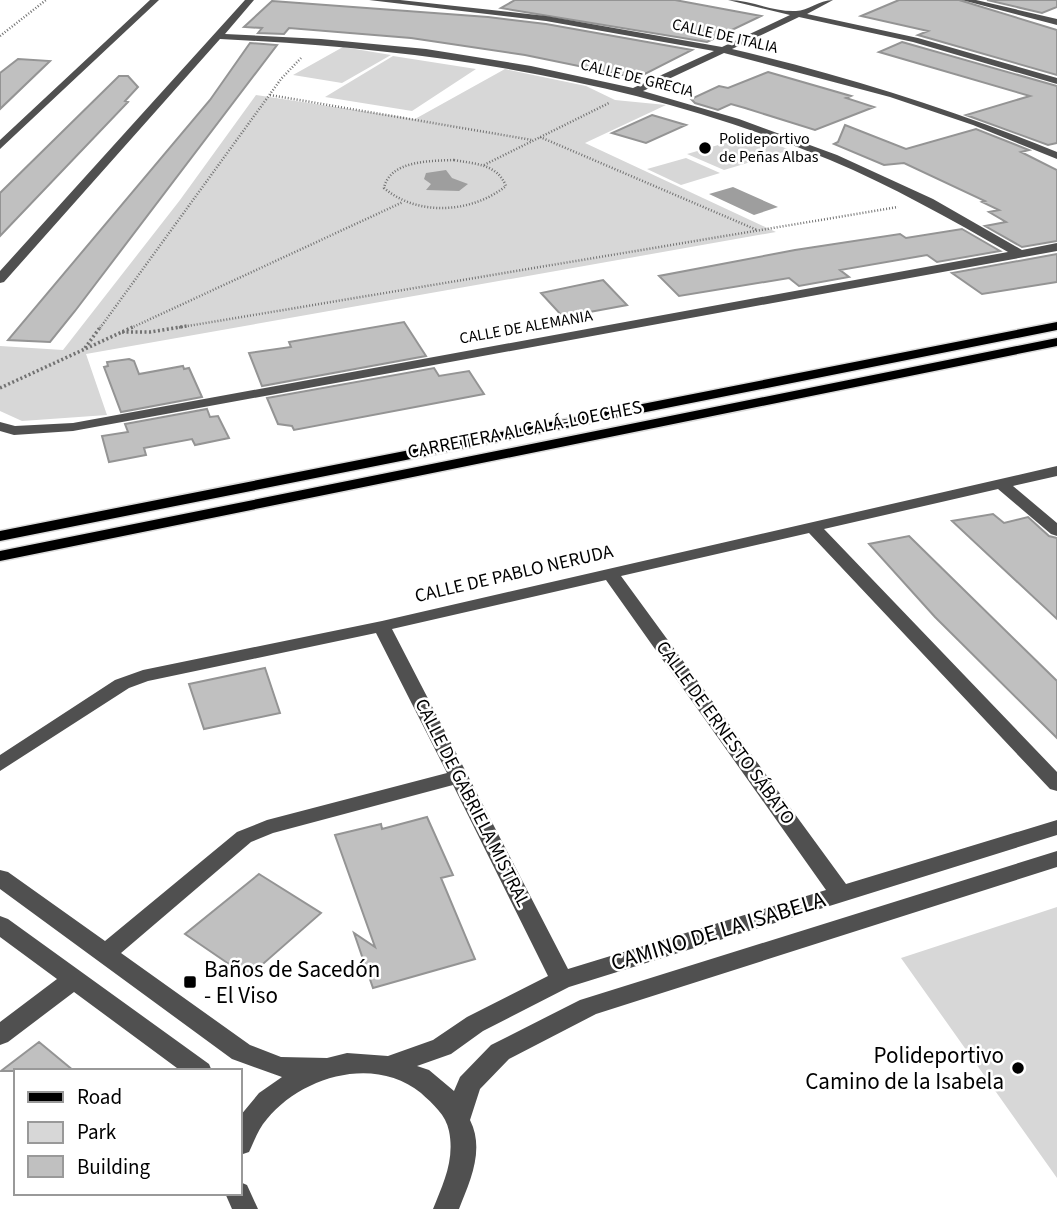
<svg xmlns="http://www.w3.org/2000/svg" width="1057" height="1209" viewBox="0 0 1057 1209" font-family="'Source Sans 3',sans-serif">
	<rect width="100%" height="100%" fill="#fff"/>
	<path fill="#d7d7d7" d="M 343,47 L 391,55 L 342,83 L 293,75 Z
		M 393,56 L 476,69 L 412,111 L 325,97 Z
		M 505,69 L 586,86 L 615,100 L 666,105 L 585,143 L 776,232 L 86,354 L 107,415 L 22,421 L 0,411 L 0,346 L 63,350 L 180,200 L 256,95 L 415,119 Z
		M 753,135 L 790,150 L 724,170 L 687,154 Z
		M 686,158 L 720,173 L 681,185 L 647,169 Z
		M 1057,907 L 1057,1178 L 901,958 Z"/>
	<path fill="#9e9e9e" d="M 446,170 L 452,178 L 468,184 L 459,191 L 426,190 L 431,184 L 424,179 L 426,173 Z
		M 733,187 L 778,207 L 754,215 L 709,194 Z"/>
	<path fill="#c0c0c0" stroke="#949494" stroke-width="2" d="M 515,0 L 675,0 L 761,16 L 707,42 L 501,8 Z
		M 899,0 L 959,0 L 1057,30 L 1057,75 L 918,35 L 928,31 L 861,16 Z
		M 987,0 L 1057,0 L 1057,7 L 1042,13 Z
		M 272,1 L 488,17 L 546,24 L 692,50 L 637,78 L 525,55 L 411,38 L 289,28 L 284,34 L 258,33 L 262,28 L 244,27 Z
		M 902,42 L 1057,86 L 1057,143 L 1048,145 L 966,115 L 1030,96 L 879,52 Z
		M 250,43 L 277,45 L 75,311 L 50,342 L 8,340 L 210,100 Z
		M 18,59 L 50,61 L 0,109 L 0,73 Z
		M 768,72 L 851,96 L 846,98 L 874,107 L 815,130 L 745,108 L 731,104 L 718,110 L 695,103 L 691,99 L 719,86 L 728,88 Z
		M 119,76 L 128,76 L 138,87 L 125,101 L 128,102 L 0,236 L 0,193 Z
		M 652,115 L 686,125 L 646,143 L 612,133 Z
		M 845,125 L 906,149 L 976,129 L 1029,150 L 1021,152 L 1057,170 L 1057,241 L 1022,247 L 985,226 L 1006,222 L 989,212 L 999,210 L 982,202 L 985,201 L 904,163 L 884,165 L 834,144 L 838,142 Z
		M 962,229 L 1000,251 L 937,262 L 927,255 L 840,270 L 849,277 L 799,286 L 789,278 L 679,296 L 659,276 L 795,250 L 900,234 L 906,238 Z
		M 1057,254 L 1057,282 L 982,294 L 952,273 Z
		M 603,280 L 627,305 L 563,317 L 541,293 Z
		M 404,322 L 426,356 L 262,386 L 249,353 L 291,347 L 289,342 Z
		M 129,359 L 134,361 L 139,374 L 183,366 L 184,369 L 189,368 L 202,397 L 121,412 L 104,367 L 108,366 L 107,362 Z
		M 434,368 L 439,376 L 469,371 L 484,394 L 294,430 L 292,426 L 278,424 L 267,398 Z
		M 207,409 L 210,417 L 218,416 L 229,438 L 195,445 L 192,439 L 144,448 L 146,455 L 109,462 L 102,436 L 128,432 L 125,424 Z
		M 993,514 L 1004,523 L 1028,517 L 1049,536 L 1057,538 L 1057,619 L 952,521 Z
		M 909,536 L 1057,681 L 1057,738 L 935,617 L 869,544 Z
		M 265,668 L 280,713 L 204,729 L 189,684 Z
		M 427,817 L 453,875 L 441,878 L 475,959 L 373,988 L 354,933 L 375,947 L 335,835 L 381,824 L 382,829 Z
		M 259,874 L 321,913 L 248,977 L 185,934 Z
		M 39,1042 L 74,1071 L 1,1071 Z"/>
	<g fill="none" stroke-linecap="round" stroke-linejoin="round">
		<g stroke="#dbdbdb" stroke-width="3">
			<path id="major" d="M 1057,322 L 1057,330 L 0,541 L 0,531 Z
				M 1057,338 L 1057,346 L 0,561 L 0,551 Z"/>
		</g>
		<path stroke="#727272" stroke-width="2.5" stroke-dasharray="1 2" stroke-linecap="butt" d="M 0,36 L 46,0
			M 270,95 L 532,140
			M 540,137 L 757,230
			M 454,160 C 476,164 497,164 506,186 C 472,213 418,217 384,188 C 390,160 431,161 454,160 Z
			M 484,165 L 609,103
			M 100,328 L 281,79 L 301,58
			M 131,328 L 403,202
			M 176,328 L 898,207"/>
		<path stroke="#727272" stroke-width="3.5" stroke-dasharray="2 2.5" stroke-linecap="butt" d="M 122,332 L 150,332 L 187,326
			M 85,348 L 101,326
			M 0,388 L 135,326"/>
		<path fill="#505050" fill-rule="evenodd" d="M 150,0 L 159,0 L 0,149 L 0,140 Z
			M 245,0 L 254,0 L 225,34 L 321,39 L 426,49 L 531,66 L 633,88 L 714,51 L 546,21 L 369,0 L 400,0 L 546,16 L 722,47 L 790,15 L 728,0 C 751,0 773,12 796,11 C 808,11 819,0 833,0 L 807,14 L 918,38 L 1057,78 L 1057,84 L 913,42 L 799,17 L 732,49 C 844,75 951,109 1057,152 L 1057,159 L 973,125 L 890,97 L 724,53 L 643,91 L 739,119 L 837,155 L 933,199 L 1022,250 L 1057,243 L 1057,251 L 73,431 L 14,435 L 0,431 L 0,422 L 15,426 L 73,423 L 1008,252 C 950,219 892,186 830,160 C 635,79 429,49 220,39 L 4,282 L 0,283 L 0,271 Z
			M 962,0 L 976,0 L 1057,19 L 1057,25 Z
			M 1057,466 L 1057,476 L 1013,486 L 1057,523 L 1057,536 L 1051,534 L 998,489 L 824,529 L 1057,772 L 1057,791 L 1050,789 L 809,533 L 621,576 L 846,884 L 1057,820 L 1057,835 L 569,987 L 483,1031 L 451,1054 L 417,1066 L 429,1070 L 454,1091 L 460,1077 L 491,1045 L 580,1000 L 1057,851 L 1057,867 L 596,1014 L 509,1059 L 480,1089 L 470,1120 C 485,1150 470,1181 459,1209 L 433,1209 C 443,1184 455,1160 449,1131 C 446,1115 433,1104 421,1093 C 375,1055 302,1076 267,1119 C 258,1129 255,1140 249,1152 L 240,1155 L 240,1116 L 259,1093 L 282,1077 L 232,1059 L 0,889 L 0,870 L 8,872 L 105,941 L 237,832 L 267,820 L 447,773 L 376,633 L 148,681 L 129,688 L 0,771 L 0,755 L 115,680 L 143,670 L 382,621 ZM 606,580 L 826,890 L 568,969 L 392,629 ZM 453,785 L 548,976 L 467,1017 L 433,1040 L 388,1056 L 347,1053 L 327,1058 L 281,1057 L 250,1045 L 121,953 L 251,842 L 273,833 Z
			M 0,916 L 8,919 L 209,1064 L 212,1071 L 181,1071 L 74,992 L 8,1042 L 0,1045 L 0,1022 L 57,979 L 0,937 Z
			M 240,1182 L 247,1185 L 258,1209 L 232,1209 L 225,1193 L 240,1193 Z"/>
		<use href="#major" fill="#000" fill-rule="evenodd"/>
	</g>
	<g fill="#000" stroke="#fff" stroke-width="2.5">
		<circle cx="705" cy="148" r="7"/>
		<rect x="183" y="975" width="14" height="14" rx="3.5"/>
		<circle cx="1018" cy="1068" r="7"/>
	</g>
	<g text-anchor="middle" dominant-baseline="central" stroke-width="5" stroke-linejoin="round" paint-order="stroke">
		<g font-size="16" fill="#000" stroke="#fff">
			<text transform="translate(725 36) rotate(13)">CALLE DE ITALIA</text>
			<text transform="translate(637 78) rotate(14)">CALLE DE GRECIA</text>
			<text transform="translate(526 327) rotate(-10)">CALLE DE ALEMANIA</text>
		</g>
		<g font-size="16" fill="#000" stroke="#fff" text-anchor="start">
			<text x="719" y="139">Polideportivo<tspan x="719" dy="18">de Peñas Albas</tspan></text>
		</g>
		<g font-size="19" fill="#000" stroke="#fff">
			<text transform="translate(525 430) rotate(-11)">CARRETERA ALCALÁ-LOECHES</text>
			<text transform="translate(514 574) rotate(-13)">CALLE DE PABLO NERUDA</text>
			<text transform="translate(725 733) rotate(54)">CALLE DE ERNESTO SÁBATO</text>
			<text transform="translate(472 803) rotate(63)">CALLE DE GABRIELA MISTRAL</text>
		</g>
		<g font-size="23" fill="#000" stroke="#fff">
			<text transform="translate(718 931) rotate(-17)">CAMINO DE LA ISABELA</text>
		</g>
		<g font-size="23" fill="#000" stroke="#fff" text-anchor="start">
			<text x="204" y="969">Baños de Sacedón<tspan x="204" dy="26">- El Viso</tspan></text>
			<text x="1004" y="1055" text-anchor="end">Polideportivo<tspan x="1004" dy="26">Camino de la Isabela</tspan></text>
		</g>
	</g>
	<rect x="14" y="1069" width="228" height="126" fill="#ffffff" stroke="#999999" stroke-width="2"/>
	<rect x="28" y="1092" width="35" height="10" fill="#000000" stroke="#999999" stroke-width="2"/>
	<text x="77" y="1104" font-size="21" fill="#000000">Road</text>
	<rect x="28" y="1122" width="35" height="21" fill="#d7d7d7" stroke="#999999" stroke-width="2"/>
	<text x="77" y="1139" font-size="21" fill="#000000">Park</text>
	<rect x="28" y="1156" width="35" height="21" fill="#c0c0c0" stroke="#999999" stroke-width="2"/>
	<text x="77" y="1174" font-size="21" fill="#000000">Building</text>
</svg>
